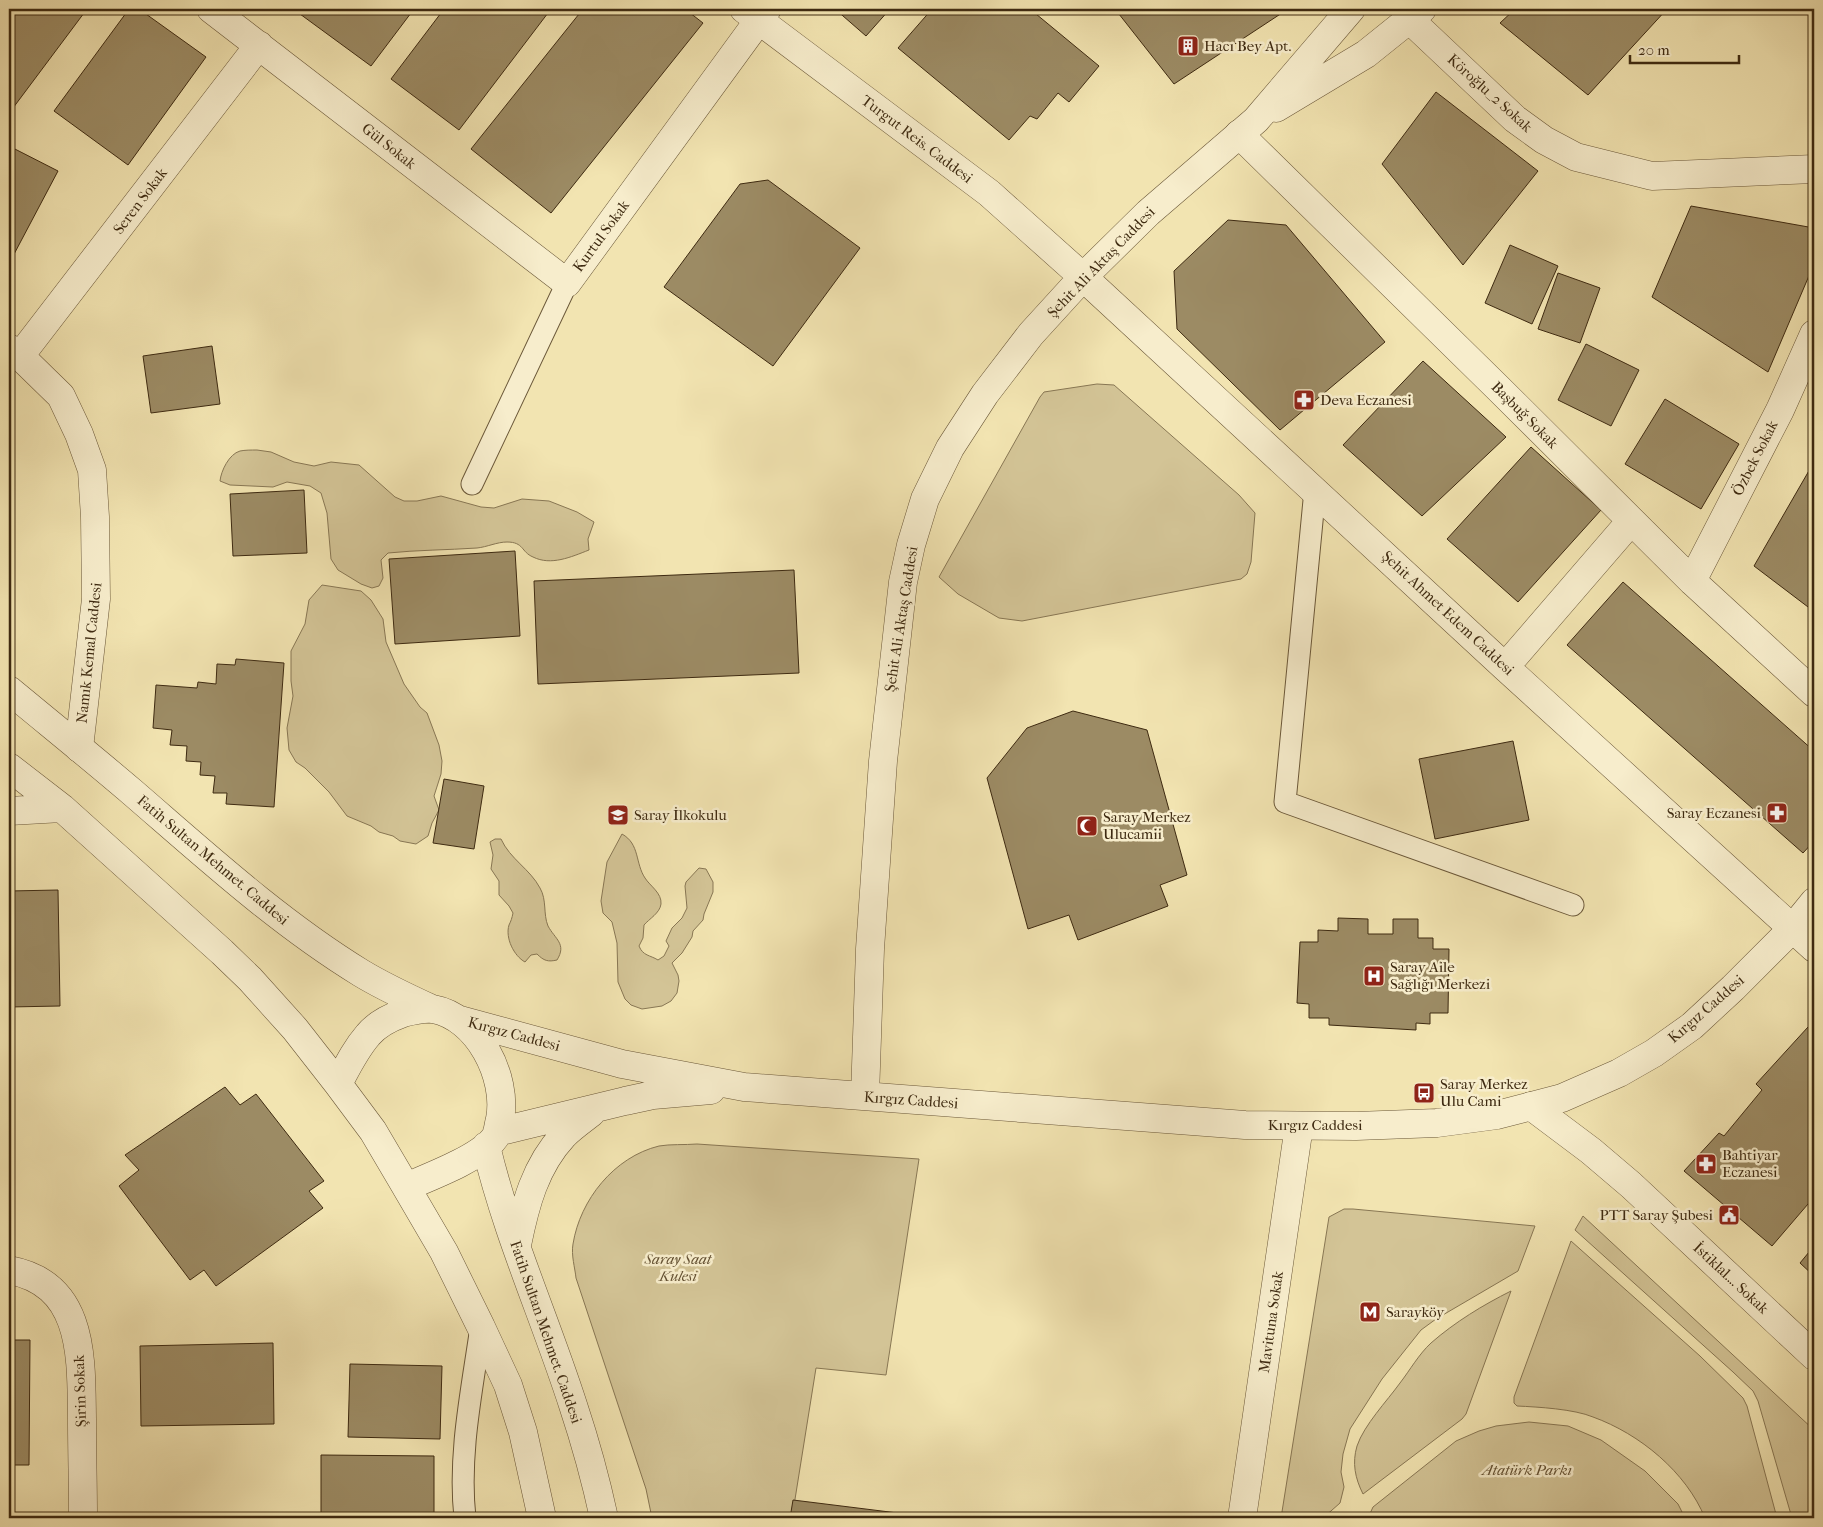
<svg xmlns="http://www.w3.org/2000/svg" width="1823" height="1527" viewBox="0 0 1823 1527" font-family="'IM FELL French Canon',serif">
	<rect width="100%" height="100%" fill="#f2e4b1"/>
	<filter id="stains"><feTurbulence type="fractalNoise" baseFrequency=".004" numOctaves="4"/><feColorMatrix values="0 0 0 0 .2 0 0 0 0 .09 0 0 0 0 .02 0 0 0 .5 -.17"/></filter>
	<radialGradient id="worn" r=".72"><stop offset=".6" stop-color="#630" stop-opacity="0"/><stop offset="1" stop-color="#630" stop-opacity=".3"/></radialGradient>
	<path fill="#d3c496" stroke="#887754" d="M 1097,384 L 1114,385 L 1239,495 L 1255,513 L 1251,562 L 1247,574 L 1241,579 L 1022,621 L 999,618 L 958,594 L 939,577 L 1040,397 L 1044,392 Z
		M 257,450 L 271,452 L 294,462 L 314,466 L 331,462 L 359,465 L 395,497 L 404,501 L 417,501 L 441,496 L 481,507 L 494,508 L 522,499 L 549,501 L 577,512 L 594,522 L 588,539 L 589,550 C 571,557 551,566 533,557 C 521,552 524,542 507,542 C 497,542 487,547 477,548 C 447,550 417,550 388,553 L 381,560 L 383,578 L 379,586 L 372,588 L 361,584 L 338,570 L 331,559 L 327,513 L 321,493 L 310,486 L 287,482 L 273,487 L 230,485 L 220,481 C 221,471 229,454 240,451 C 245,450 251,450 257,450 Z
		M 322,585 L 361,591 L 371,600 L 383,619 L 386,642 L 404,684 L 420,707 L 427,713 L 439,745 L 442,761 L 441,774 L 434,796 L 439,810 L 432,823 L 428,836 L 416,844 L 400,841 L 393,836 L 379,832 L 371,826 L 347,816 L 329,792 L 305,768 L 296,762 L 289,750 L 287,728 L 293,696 L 291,681 L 291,651 L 305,624 L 309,600 Z
		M 622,834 C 640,844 635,863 645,878 C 650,886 662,893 661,904 C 660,913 649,919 644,925 L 643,938 L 639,946 C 643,956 650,955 658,960 L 664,956 L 669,946 L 666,941 L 672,928 L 682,918 L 687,908 L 685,886 L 686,882 L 699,868 L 706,869 L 713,882 L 713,892 L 704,914 L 703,920 L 693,931 L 692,937 L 682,953 L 672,963 L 678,975 L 679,981 L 677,993 L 671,1001 L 662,1006 L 642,1009 L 631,1005 L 625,999 L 618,982 L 617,943 L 612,922 L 603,913 L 601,901 L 607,862 Z
		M 495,839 L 501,839 C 510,859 530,869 540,888 C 547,900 543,914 548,926 C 555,939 567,944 557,960 C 548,962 544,961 537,954 L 531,955 L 525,962 C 514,956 505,938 509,925 C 511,921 512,918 513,913 L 509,906 L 499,895 L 499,881 L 491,869 L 493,855 L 490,842 Z
		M 697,1144 L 919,1159 L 886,1375 L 816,1368 L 792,1518 L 652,1518 L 646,1489 L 576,1278 C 575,1268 571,1255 573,1244 C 580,1200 614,1157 659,1146 C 670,1144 685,1145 697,1144 Z
		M 1344,1209 L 1353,1209 L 1535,1226 L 1518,1271 L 1436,1319 L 1421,1330 L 1382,1379 L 1350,1429 L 1343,1454 L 1341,1472 L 1344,1487 L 1340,1503 L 1323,1518 L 1281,1518 L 1329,1217 Z
		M 1583,1216 L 1814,1430 L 1814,1518 L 1792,1518 L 1758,1401 L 1753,1391 L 1733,1372 L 1575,1230 Z
		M 1571,1241 L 1700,1356 L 1743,1398 L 1747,1406 L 1777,1518 L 1705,1518 C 1686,1472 1640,1434 1593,1417 C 1574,1409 1538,1407 1517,1406 L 1514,1403 L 1514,1397 Z
		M 1511,1291 L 1466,1414 L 1462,1419 L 1363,1494 C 1355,1478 1352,1463 1357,1446 C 1364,1425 1387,1401 1400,1383 C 1410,1370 1419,1354 1431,1343 C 1455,1322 1483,1305 1511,1291 Z
		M 1529,1422 L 1568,1426 L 1601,1440 L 1645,1471 L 1678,1504 L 1685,1518 L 1368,1518 L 1373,1507 L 1456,1441 L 1479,1431 L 1496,1426 Z"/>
	<path fill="#9c8b64" stroke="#3e2a11" d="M 9,9 L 87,9 L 13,108 L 9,105 Z
		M 129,9 L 139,9 L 206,57 L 128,165 L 54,111 Z
		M 304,9 L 414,9 L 371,66 L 300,14 Z
		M 444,9 L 551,9 L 459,130 L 391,79 Z
		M 583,9 L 685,9 L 703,23 L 551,213 L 471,149 Z
		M 835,9 L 890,9 L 866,36 Z
		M 932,9 L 1030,9 L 1099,66 L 1069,102 L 1058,93 L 1037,119 L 1030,116 L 1009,140 L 898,48 Z
		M 1115,9 L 1288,9 L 1174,84 Z
		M 1515,9 L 1667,9 L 1588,95 L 1500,23 Z
		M 1436,92 L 1538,171 L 1463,265 L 1382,164 Z
		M 9,146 L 58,171 L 12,258 L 9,256 Z
		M 768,180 L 860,248 L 773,366 L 664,287 L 740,184 Z
		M 1691,206 L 1814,228 L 1814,264 L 1768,372 L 1652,297 Z
		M 1228,220 L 1286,225 L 1385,342 L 1280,430 L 1177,329 L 1174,271 Z
		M 1510,245 L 1558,266 L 1532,324 L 1485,303 Z
		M 1558,273 L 1600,288 L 1580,343 L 1538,329 Z
		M 1586,344 L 1639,370 L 1611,426 L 1558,400 Z
		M 212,346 L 220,404 L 151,413 L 143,356 Z
		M 1423,361 L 1506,437 L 1422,516 L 1343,445 Z
		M 1665,399 L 1739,444 L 1701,509 L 1625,464 Z
		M 1531,447 L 1601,510 L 1518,602 L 1447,539 Z
		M 1814,462 L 1814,607 L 1812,610 L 1754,566 Z
		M 304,490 L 307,553 L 233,556 L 230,494 Z
		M 515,551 L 520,636 L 395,644 L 389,559 Z
		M 794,570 L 799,673 L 538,684 L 534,581 Z
		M 1623,582 L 1814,751 L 1814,841 L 1803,853 L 1567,645 Z
		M 236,659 L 284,663 L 274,807 L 226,804 L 227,793 L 213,793 L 215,776 L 200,775 L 201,762 L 186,761 L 187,746 L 170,745 L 172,730 L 153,728 L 156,685 L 197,688 L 198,682 L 216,684 L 217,664 L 235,665 Z
		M 1073,711 L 1147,730 L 1187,875 L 1160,885 L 1168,906 L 1078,940 L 1069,915 L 1028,929 L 987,778 L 1027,728 Z
		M 1513,741 L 1529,820 L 1435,839 L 1419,759 Z
		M 444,779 L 484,786 L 474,849 L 433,843 Z
		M 58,890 L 60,1006 L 9,1007 L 9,891 Z
		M 1338,918 L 1368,919 L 1368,934 L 1393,934 L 1393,919 L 1418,919 L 1418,938 L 1433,938 L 1433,949 L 1449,949 L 1448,1013 L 1430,1013 L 1430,1024 L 1416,1023 L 1416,1030 L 1329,1025 L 1329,1018 L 1309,1018 L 1309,1004 L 1297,1003 L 1300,942 L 1318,942 L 1318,930 L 1338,931 Z
		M 1808,1027 L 1814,1031 L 1814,1197 L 1772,1246 L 1684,1171 L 1719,1133 L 1724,1136 L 1762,1090 L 1756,1084 Z
		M 225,1087 L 240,1105 L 256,1094 L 324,1181 L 309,1191 L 323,1208 L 216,1286 L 204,1270 L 190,1280 L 119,1186 L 139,1170 L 125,1155 Z
		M 1814,1246 L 1814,1276 L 1800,1263 Z
		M 9,1340 L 30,1340 L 29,1465 L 9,1465 Z
		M 273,1343 L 274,1424 L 141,1426 L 140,1346 Z
		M 350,1364 L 442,1366 L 440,1439 L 348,1437 Z
		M 321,1455 L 434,1456 L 434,1518 L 321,1518 Z
		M 793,1500 L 938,1518 L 790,1518 Z"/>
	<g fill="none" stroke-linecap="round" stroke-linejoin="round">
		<g stroke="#6b5839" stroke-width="23">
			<path id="service" d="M 472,484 L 567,283
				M 1315,490 L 1285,802 L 1573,905
				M 465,1518 C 458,1455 472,1390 481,1327"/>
		</g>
		<g stroke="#6b5839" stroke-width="29">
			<path id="minor" d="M 211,9 L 567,283 L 767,9
				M 1409,19 L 1515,119 L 1544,140 L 1576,157 L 1652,176 L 1814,169
				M 1239,134 L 1498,388 L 1692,581 L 1814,693
				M 1083,277 L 1505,667 L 1814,948
				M 9,348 L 20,356 L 61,396 L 79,434 L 92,470 L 95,517 L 96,599 L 79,748
				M 20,356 L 259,45
				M 1692,581 L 1780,410 L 1814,334
				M 1505,667 L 1631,521
				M 1531,1106 L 1591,1151 L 1631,1185 L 1814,1356
				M 9,1270 C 85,1284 81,1358 82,1419 C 82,1452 83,1485 83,1518
				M 1242,1518 L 1299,1126"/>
		</g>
		<g stroke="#6b5839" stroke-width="29">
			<path id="tertiary" d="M 744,9 L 989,193 L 1083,277
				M 1276,108 L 1366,54 L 1422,9
				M 9,690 C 50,724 91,757 132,792 C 205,855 278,922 361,973 C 384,987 408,998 432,1009
				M 9,767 L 62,808 L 222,952 L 250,979 L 295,1029 L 338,1084 L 373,1131 L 406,1187 C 429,1177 477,1159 493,1140 C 498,1135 498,1126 500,1119 C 508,1077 478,1017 433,1009 C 424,1008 411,1011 403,1013 C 389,1018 377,1024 368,1035 C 355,1050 347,1067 338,1084
				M 9,811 L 62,808
				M 460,1020 L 622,1064 L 744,1087 L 1245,1125 L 1356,1126 L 1437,1123 L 1497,1115 L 1562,1098 L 1619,1073 L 1654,1053 L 1692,1026 L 1733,988 L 1792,929 L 1814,902
				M 865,1096 L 870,949 L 883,761 L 903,582 L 911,545 L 925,499 L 950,448 L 985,394 L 1031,334 L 1083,277 L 1148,213 L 1256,120 L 1351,9
				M 497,1132 L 625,1101 L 653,1095 L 711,1090
				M 486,1146 C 507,1235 545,1318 573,1405 C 585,1441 596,1481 604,1518
				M 406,1187 L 444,1252 L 481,1327 L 508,1385 L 523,1432 L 542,1518
				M 517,1245 C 525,1205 535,1166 564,1135 C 572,1127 582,1120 591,1113"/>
		</g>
		<use href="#service" stroke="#f7edcc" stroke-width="21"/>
		<use href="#minor" stroke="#f7edcc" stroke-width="28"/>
		<use href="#tertiary" stroke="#f7edcc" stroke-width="28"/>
	</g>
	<defs>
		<g id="building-square" transform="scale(1.125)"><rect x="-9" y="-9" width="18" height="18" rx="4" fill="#8f2418" stroke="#f7edcc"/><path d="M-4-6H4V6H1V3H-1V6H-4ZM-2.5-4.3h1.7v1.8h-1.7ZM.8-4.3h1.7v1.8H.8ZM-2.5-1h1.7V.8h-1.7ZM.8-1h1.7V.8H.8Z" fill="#fff"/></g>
		<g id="pharmacy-square" transform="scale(1.125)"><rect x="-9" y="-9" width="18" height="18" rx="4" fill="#8f2418" stroke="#f7edcc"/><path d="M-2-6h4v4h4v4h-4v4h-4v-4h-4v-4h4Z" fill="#fff"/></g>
		<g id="school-square" transform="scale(1.125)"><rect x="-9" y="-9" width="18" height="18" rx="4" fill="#8f2418" stroke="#f7edcc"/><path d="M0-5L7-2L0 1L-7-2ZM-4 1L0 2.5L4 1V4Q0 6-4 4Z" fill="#fff"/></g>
		<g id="mosque-square" transform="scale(1.125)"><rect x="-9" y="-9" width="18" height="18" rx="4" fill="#8f2418" stroke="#f7edcc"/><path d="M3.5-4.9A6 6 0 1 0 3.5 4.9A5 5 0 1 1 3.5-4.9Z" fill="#fff"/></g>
		<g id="hospital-square" transform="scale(1.125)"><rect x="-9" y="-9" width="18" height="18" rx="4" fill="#8f2418" stroke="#f7edcc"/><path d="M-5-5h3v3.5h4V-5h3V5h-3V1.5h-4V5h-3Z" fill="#fff"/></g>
		<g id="bus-square" transform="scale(1.125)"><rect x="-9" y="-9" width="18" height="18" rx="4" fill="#8f2418" stroke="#f7edcc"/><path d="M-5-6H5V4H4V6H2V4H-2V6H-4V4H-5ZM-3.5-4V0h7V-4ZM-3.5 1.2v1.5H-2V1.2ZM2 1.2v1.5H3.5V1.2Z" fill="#fff"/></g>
		<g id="civic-square" transform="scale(1.125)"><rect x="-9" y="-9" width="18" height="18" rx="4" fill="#8f2418" stroke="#f7edcc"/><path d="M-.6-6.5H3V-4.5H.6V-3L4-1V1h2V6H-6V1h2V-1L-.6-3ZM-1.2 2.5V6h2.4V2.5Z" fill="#fff"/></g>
		<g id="metro-square" transform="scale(1.125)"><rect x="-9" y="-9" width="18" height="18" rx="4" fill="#8f2418" stroke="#f7edcc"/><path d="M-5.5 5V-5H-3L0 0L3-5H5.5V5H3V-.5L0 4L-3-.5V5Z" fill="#fff"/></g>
	</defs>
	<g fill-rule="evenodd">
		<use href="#building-square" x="1188" y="46"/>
		<use href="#pharmacy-square" x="1304" y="400"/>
		<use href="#pharmacy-square" x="1777" y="813"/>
		<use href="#school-square" x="618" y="815"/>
		<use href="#mosque-square" x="1087" y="826"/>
		<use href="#hospital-square" x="1374" y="976"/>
		<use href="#bus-square" x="1424" y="1093"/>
		<use href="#pharmacy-square" x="1706" y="1164"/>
		<use href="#civic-square" x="1729" y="1215"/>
		<use href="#metro-square" x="1370" y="1312"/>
	</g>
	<g text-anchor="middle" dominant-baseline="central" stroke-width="5" stroke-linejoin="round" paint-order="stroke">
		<g font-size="15" fill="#3e2a11" stroke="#f7edcc" text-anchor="start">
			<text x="1204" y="46">Hacı Bey Apt.</text>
			<text x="1320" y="400">Deva Eczanesi</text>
			<text x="1761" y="813" text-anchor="end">Saray Eczanesi</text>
			<text x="634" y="815">Saray İlkokulu</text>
			<text x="1103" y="817">Saray Merkez<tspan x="1103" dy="17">Ulucamii</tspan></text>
			<text x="1390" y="967">Saray Aile<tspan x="1390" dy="17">Sağlığı Merkezi</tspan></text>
			<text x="1440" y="1084">Saray Merkez<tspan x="1440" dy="17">Ulu Cami</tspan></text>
			<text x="1722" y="1155">Bahtiyar<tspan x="1722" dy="17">Eczanesi</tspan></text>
			<text x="1713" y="1215" text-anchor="end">PTT Saray Şubesi</text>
			<text x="1386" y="1312">Sarayköy</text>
		</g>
		<g font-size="15" fill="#3e2a11" stroke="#f7edcc">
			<text transform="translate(1490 93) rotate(42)">Köroğlu_2 Sokak</text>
			<text transform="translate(917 139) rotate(37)">Turgut Reis. Caddesi</text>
			<text transform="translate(389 146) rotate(38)">Gül Sokak</text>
			<text transform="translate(140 201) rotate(-53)">Seren Sokak</text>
			<text transform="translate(601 236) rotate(-54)">Kurtul Sokak</text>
			<text transform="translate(1101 262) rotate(-46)">Şehit Ali Aktaş Caddesi</text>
			<text transform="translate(1525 415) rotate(45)">Başbuğ Sokak</text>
			<text transform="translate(1755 458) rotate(-63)">Özbek Sokak</text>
			<text transform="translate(1448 613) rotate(43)">Şehit Ahmet Edem Caddesi</text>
			<text transform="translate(901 619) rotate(-81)">Şehit Ali Aktaş Caddesi</text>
			<text transform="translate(89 653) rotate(-84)">Namık Kemal Caddesi</text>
			<text transform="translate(213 860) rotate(40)">Fatih Sultan Mehmet. Caddesi</text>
			<text transform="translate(1706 1009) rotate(-41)">Kırgız Caddesi</text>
			<text transform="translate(514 1034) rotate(15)">Kırgız Caddesi</text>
			<text transform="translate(911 1100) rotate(4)">Kırgız Caddesi</text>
			<text x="1315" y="1125">Kırgız Caddesi</text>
			<text transform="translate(1731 1278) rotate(43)">İstiklal.... Sokak</text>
			<text transform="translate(1271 1322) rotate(-82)">Mavituna Sokak</text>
			<text transform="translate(546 1332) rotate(71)">Fatih Sultan Mehmet. Caddesi</text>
			<text transform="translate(80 1391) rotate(-92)">Şirin Sokak</text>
		</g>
		<g font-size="15" font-style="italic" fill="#635032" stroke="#f7edcc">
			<text x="678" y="1259">Saray Saat<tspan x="678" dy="17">Kulesi</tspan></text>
			<text x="1527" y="1470">Atatürk Parkı</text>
		</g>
	</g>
	<rect width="1823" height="1527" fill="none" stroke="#f2e4b1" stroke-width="30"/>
	<rect x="10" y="10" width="1803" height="1507" fill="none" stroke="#3e2a11" stroke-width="2.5"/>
	<rect x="15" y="15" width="1793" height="1497" fill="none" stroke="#3e2a11"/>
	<path d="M1630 55v8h109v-8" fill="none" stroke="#3e2a11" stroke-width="2.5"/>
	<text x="1638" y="55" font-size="15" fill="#3e2a11" stroke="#f7edcc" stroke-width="4" paint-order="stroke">20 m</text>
	<rect width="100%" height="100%" filter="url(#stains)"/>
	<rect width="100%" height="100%" fill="url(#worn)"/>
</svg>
